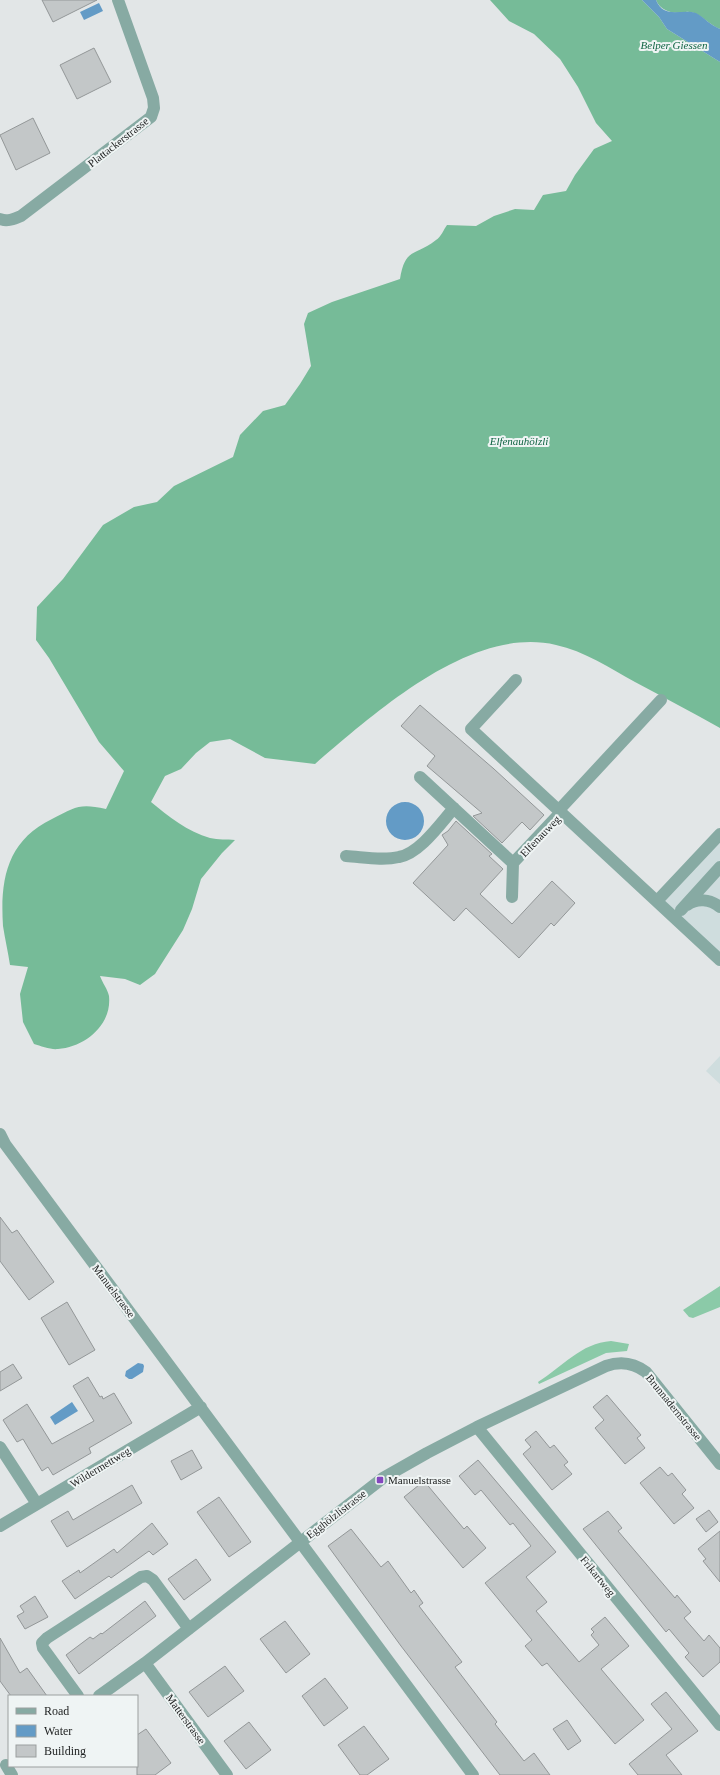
<svg xmlns="http://www.w3.org/2000/svg" width="720" height="1775" viewBox="0 0 720 1775" font-family="Georgia,serif">
	<rect width="100%" height="100%" fill="#e2e6e7"/>
	<path fill="#cfddde" d="M 720,840 L 720,965 L 658,907 Z
		M 720,1056 L 720,1084 L 706,1071 Z"/>
	<path fill="#8bcaa8" d="M 720,1286 L 720,1307 L 693,1318 L 689,1317 L 683,1310 Z
		M 611,1341 L 629,1344 L 627,1351 L 606,1353 L 539,1384 L 538,1382 C 562,1367 581,1343 611,1341 Z"/>
	<path fill="#76bb98" d="M 490,0 L 642,0 L 659,17 L 667,29 L 720,62 L 720,728 C 692,712 663,697 635,682 C 610,668 584,651 556,645 C 471,625 375,713 315,764 L 265,758 L 230,739 L 210,742 L 196,753 L 181,769 L 165,776 L 151,802 C 168,816 188,832 210,838 C 218,840 227,839 235,840 L 222,853 L 201,879 L 192,909 L 183,930 L 155,974 L 140,985 L 125,979 L 100,976 C 102,982 108,990 109,996 C 112,1025 85,1047 58,1049 C 51,1050 41,1046 34,1044 L 23,1022 L 20,994 L 28,967 L 10,965 C 8,952 5,939 3,926 C 0,879 7,841 52,819 C 76,807 79,803 106,809 L 124,771 L 99,742 L 49,658 L 36,640 L 37,607 L 63,579 L 103,525 L 134,507 L 157,502 L 174,486 L 233,457 L 240,435 L 263,411 L 285,405 L 300,384 L 311,366 L 304,324 L 308,313 L 332,302 L 400,279 C 405,247 416,256 436,240 C 441,237 444,229 447,225 L 476,226 L 494,216 L 515,209 L 534,210 L 543,195 L 566,191 L 575,175 L 594,149 L 612,141 L 596,123 L 578,87 L 560,59 L 534,34 L 509,21 Z
		M 656,0 L 720,0 L 720,29 C 709,25 701,13 689,12 C 686,11 683,13 680,13 C 670,13 660,10 656,0 Z"/>
	<path fill="#639bc6" d="M 642,0 L 656,0 C 664,20 683,8 696,13 C 705,18 710,25 720,29 L 720,62 L 667,29 L 659,17 Z
		M 99,3 L 103,11 L 84,20 L 80,12 Z
		M386 821a19 19 0 1 1 38 0a19 19 0 1 1-38 0Z
		M 138,1363 L 143,1364 L 144,1366 L 143,1372 L 132,1379 L 129,1379 L 125,1376 L 126,1371 Z
		M 72,1402 L 78,1411 L 55,1425 L 50,1417 Z"/>
	<path fill="#c3c7c8" stroke="#939798" d="M 42,0 L 97,0 L 53,22 Z
		M 94,48 L 111,82 L 77,99 L 60,65 Z
		M 33,118 L 50,153 L 16,170 L 0,135 Z
		M 420,705 L 494,769 L 544,815 L 530,830 L 522,822 L 502,843 L 473,816 L 482,813 L 427,766 L 435,756 L 401,726 Z
		M 456,821 L 492,854 L 489,856 L 503,869 L 480,894 L 512,924 L 552,881 L 575,903 L 554,926 L 551,923 L 519,958 L 466,908 L 454,921 L 413,883 L 448,845 L 442,835 L 448,831 Z
		M 0,1217 L 12,1233 L 17,1230 L 54,1282 L 29,1300 L 0,1261 Z
		M 67,1302 L 95,1350 L 69,1365 L 41,1318 Z
		M 13,1364 L 22,1378 L 0,1391 L 0,1372 Z
		M 88,1377 L 100,1397 L 102,1396 L 103,1399 L 114,1393 L 132,1423 L 89,1448 L 91,1453 L 53,1475 L 48,1467 L 42,1471 L 23,1439 L 17,1442 L 3,1420 L 27,1404 L 52,1444 L 94,1421 L 73,1386 Z
		M 607,1395 L 641,1435 L 637,1438 L 645,1448 L 625,1464 L 595,1428 L 604,1420 L 593,1407 Z
		M 536,1431 L 550,1448 L 554,1445 L 568,1462 L 564,1465 L 572,1474 L 552,1490 L 523,1454 L 531,1447 L 525,1440 Z
		M 192,1450 L 202,1468 L 181,1480 L 171,1461 Z
		M 478,1460 L 556,1552 L 526,1577 L 547,1602 L 536,1611 L 579,1662 L 599,1645 L 591,1635 L 594,1632 L 591,1629 L 605,1617 L 629,1646 L 601,1669 L 644,1720 L 615,1744 L 547,1663 L 542,1666 L 525,1646 L 532,1640 L 485,1583 L 531,1546 L 513,1523 L 510,1525 L 481,1490 L 475,1495 L 459,1476 Z
		M 660,1467 L 668,1476 L 672,1473 L 676,1478 L 686,1490 L 682,1494 L 694,1508 L 674,1524 L 640,1483 Z
		M 424,1481 L 464,1529 L 467,1526 L 486,1548 L 463,1568 L 404,1497 Z
		M 132,1485 L 142,1503 L 67,1547 L 51,1521 L 68,1511 L 73,1520 Z
		M 219,1497 L 251,1542 L 229,1557 L 197,1512 Z
		M 709,1510 L 718,1522 L 706,1532 L 696,1519 Z
		M 608,1511 L 622,1528 L 618,1531 L 675,1598 L 677,1595 L 691,1612 L 684,1618 L 704,1641 L 709,1635 L 720,1648 L 720,1662 L 703,1677 L 685,1657 L 689,1653 L 669,1629 L 666,1632 L 583,1529 Z
		M 152,1523 L 168,1544 L 153,1555 L 149,1551 L 111,1578 L 109,1576 L 75,1599 L 62,1581 L 79,1570 L 80,1573 L 114,1549 L 117,1553 Z
		M 351,1529 L 381,1567 L 388,1561 L 411,1593 L 414,1590 L 423,1603 L 419,1606 L 462,1662 L 455,1667 L 497,1722 L 495,1724 L 524,1761 L 534,1753 L 550,1775 L 500,1775 L 401,1646 L 328,1546 Z
		M 720,1531 L 720,1582 L 703,1561 L 706,1559 L 698,1549 Z
		M 196,1559 L 211,1580 L 184,1600 L 168,1579 Z
		M 35,1596 L 48,1617 L 25,1629 L 17,1616 L 24,1612 L 20,1606 Z
		M 145,1601 L 156,1616 L 79,1674 L 66,1655 L 90,1637 L 93,1639 L 101,1633 L 102,1634 Z
		M 285,1621 L 310,1654 L 286,1673 L 260,1639 Z
		M 0,1638 L 20,1673 L 27,1668 L 47,1696 L 11,1696 L 0,1681 Z
		M 225,1666 L 244,1691 L 208,1717 L 189,1692 Z
		M 325,1678 L 348,1708 L 324,1726 L 302,1696 Z
		M 666,1692 L 698,1731 L 666,1755 L 682,1775 L 638,1775 L 629,1764 L 672,1729 L 651,1704 Z
		M 567,1720 L 581,1741 L 568,1750 L 553,1729 Z
		M 249,1722 L 271,1750 L 246,1769 L 224,1741 Z
		M 364,1726 L 389,1759 L 367,1775 L 360,1775 L 338,1745 Z
		M 146,1729 L 171,1763 L 155,1775 L 137,1775 L 137,1735 Z"/>
	<g fill="none" stroke-linecap="round" stroke-linejoin="round">
		<path stroke="#87aaa3" stroke-width="12" d="M 0,219 C 7,222 14,219 21,216 L 151,117 L 154,108 L 153,98 L 118,0
			M 516,680 L 471,729 L 720,960
			M 420,777 L 513,863 L 561,812
			M 559,810 L 661,700
			M 346,856 C 363,857 382,861 399,857 C 420,853 440,824 454,808
			M 512,897 L 513,863
			M 657,901 L 720,834
			M 687,905 C 697,898 710,899 720,907
			M 681,910 L 720,867
			M 0,1134 L 5,1144 L 473,1775
			M 477,1427 L 720,1725
			M 0,1447 L 37,1504
			M 0,1526 L 201,1407
			M 145,1663 L 227,1775
			M 78,1696 L 43,1648 L 42,1643 L 47,1638 L 141,1577 L 147,1576 L 153,1580 L 189,1629
			M 99,1696 L 145,1663 L 383,1478 L 427,1453 L 477,1427 L 606,1366 C 620,1361 634,1363 646,1372 L 720,1464
			M 6,1765 L 12,1775"/>
	</g>
	<rect fill="#8347be" stroke="#eff4f4" stroke-width="1.5" x="376" y="1476" width="8" height="8" rx="2"/>
	<g text-anchor="middle" dominant-baseline="central" stroke-width="4" stroke-linejoin="round" paint-order="stroke">
		<g font-size="11" font-style="italic" fill="#106443" stroke="#eff4f4">
			<text x="674" y="45">Belper Giessen</text>
			<text x="519" y="441">Elfenauhölzli</text>
		</g>
		<g font-size="11" fill="#1d1f1f" stroke="#eff4f4">
			<text transform="translate(118 142) rotate(-38)">Plattackerstrasse</text>
			<text transform="translate(540 836) rotate(-46)">Elfenauweg</text>
			<text transform="translate(114 1291) rotate(53)">Manuelstrasse</text>
			<text transform="translate(674 1407) rotate(51)">Brunnadernstrasse</text>
			<text transform="translate(100 1467) rotate(-31)">Wildermettweg</text>
			<text transform="translate(336 1514) rotate(-38)">Egghölzlistrasse</text>
			<text transform="translate(598 1576) rotate(51)">Frikartweg</text>
			<text transform="translate(186 1719) rotate(54)">Matterstrasse</text>
		</g>
		<g font-size="11" fill="#1d1f1f" stroke="#eff4f4" text-anchor="start">
			<text x="388" y="1480">Manuelstrasse</text>
		</g>
	</g>
	<rect x="8" y="1695" width="130" height="72" fill="#eff4f4" stroke="#9b9f9f"/>
	<rect x="16" y="1708" width="20" height="6" fill="#87aaa3" stroke="#9b9f9f"/>
	<text x="44" y="1715" font-size="12" fill="#1d1f1f">Road</text>
	<rect x="16" y="1725" width="20" height="12" fill="#639bc6" stroke="#9b9f9f"/>
	<text x="44" y="1735" font-size="12" fill="#1d1f1f">Water</text>
	<rect x="16" y="1745" width="20" height="12" fill="#c3c7c8" stroke="#9b9f9f"/>
	<text x="44" y="1755" font-size="12" fill="#1d1f1f">Building</text>
</svg>
